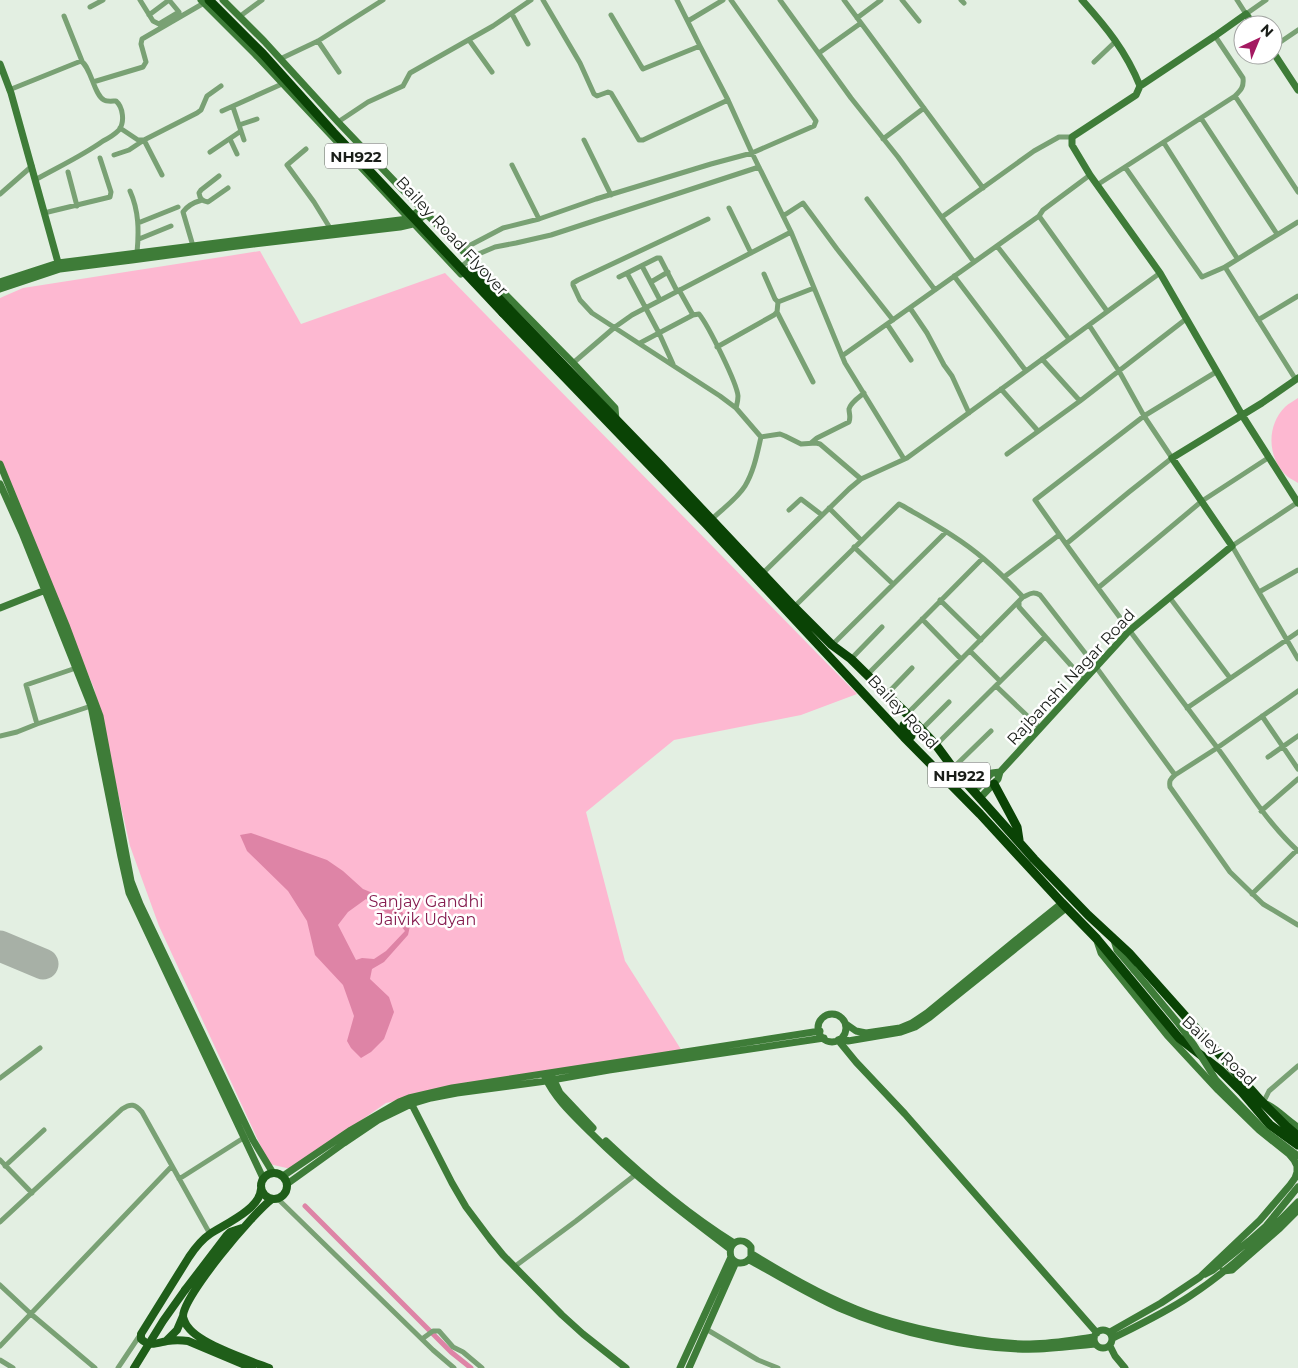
<svg xmlns="http://www.w3.org/2000/svg" width="1298" height="1368" viewBox="0 0 1298 1368" font-family="Montserrat,sans-serif">
	<rect width="100%" height="100%" fill="#e3efe2"/>
	<path fill="#fdb8d1" d="M 260,251 L 301,324 L 445,273 L 857,694 L 801,715 L 674,740 L 586,812 L 625,961 L 682,1051 L 488,1082 L 386,1103 L 291,1169 L 269,1164 L 159,926 L 130,846 L 94,688 L 0,471 L 0,298 L 23,288 Z
		M 1298,398 L 1298,483 C 1295,481 1291,479 1288,477 C 1267,459 1266,426 1285,407 C 1289,403 1294,401 1298,398 Z"/>
	<path fill="#de84a6" fill-rule="evenodd" d="M 251,833 L 327,860 L 343,871 L 363,889 L 390,900 L 403,913 L 410,926 L 408,935 L 384,962 L 372,969 L 370,979 L 389,997 L 394,1012 L 384,1039 L 371,1052 L 361,1058 L 351,1048 L 347,1041 L 354,1016 L 343,985 L 315,955 L 307,921 L 288,891 L 247,851 L 240,835 ZM 366,899 L 377,908 L 393,916 L 405,931 L 386,951 L 374,959 L 362,958 L 356,960 L 338,925 L 348,912 Z"/>
	<g fill="none" stroke-linecap="round" stroke-linejoin="round">
		<path stroke="#de84a6" stroke-width="5" d="M 305,1206 L 451,1352 L 471,1368"/>
		<path stroke="#a7b0a6" stroke-width="31" d="M 0,946 L 43,964"/>
		<path stroke="#79a174" stroke-width="5" d="M 140,0 L 153,21 L 159,24 L 179,12 L 169,0 L 149,15
			M 543,0 L 580,63 L 594,94 L 597,96 L 608,92 L 611,93 L 639,140 L 643,140 L 728,100
			M 677,0 L 700,46 L 728,100 L 752,153 L 791,232 L 845,363 L 904,459
			M 780,0 L 851,98 L 898,157 L 974,262
			M 844,0 L 983,188
			M 902,0 L 919,21
			M 961,0 L 964,3
			M 1237,0 L 1246,14 L 1266,0
			M 90,7 L 103,0
			M 512,14 L 528,44
			M 611,15 L 641,66 L 643,69 L 700,46
			M 64,16 L 82,61
			M 239,17 L 262,0
			M 857,18 L 881,0
			M 688,21 L 723,0
			M 1215,36 L 1243,78 C 1244,87 1241,90 1235,96 L 1298,192
			M 469,40 L 492,72
			M 318,41 L 339,72
			M 1273,47 L 1298,30
			M 819,53 L 861,23
			M 280,59 L 318,41 L 383,0
			M 1094,62 L 1116,41
			M 93,82 L 143,67 L 146,62 L 141,44 L 142,39 L 204,3
			M 9,90 L 81,61 C 91,67 94,95 104,100 C 107,102 113,101 116,101 C 123,107 125,122 119,130 C 115,134 109,138 103,141 C 82,156 58,167 35,180
			M 233,107 L 244,140
			M 222,111 L 282,84
			M 1201,118 L 1277,234
			M 338,122 L 368,102 L 403,86 L 410,73 L 493,26 L 531,0
			M 239,125 L 257,119
			M 120,128 L 138,140 L 144,140 L 197,113 L 201,110 L 207,96 L 221,86
			M 230,139 L 237,154
			M 883,139 L 924,108
			M 584,140 L 611,195
			M 1164,143 L 1237,258
			M 306,149 L 287,165 L 314,202 L 330,228
			M 210,152 L 241,131
			M 114,155 L 129,150 L 144,140 L 162,175
			M 512,165 L 539,219
			M 1125,167 L 1202,277 L 1225,267
			M 68,172 L 77,206
			M 219,176 L 201,190 L 199,193 C 200,199 202,201 208,202 L 228,188
			M 1097,185 L 1235,96
			M 130,191 C 139,211 139,231 137,253
			M 0,194 L 32,166
			M 867,199 L 935,290
			M 729,208 L 751,253
			M 44,213 L 110,197 L 111,192 L 100,158
			M 783,216 L 803,203 L 837,249 L 893,320
			M 1039,216 L 1043,210 L 1090,175
			M 942,217 L 1034,151 L 1059,137 L 1072,137
			M 708,219 L 578,280 L 573,283 L 573,285 L 580,300 L 592,313 L 720,396 L 736,408 L 761,437 C 757,454 754,471 745,486 C 737,499 722,509 711,520
			M 138,223 L 178,207
			M 139,239 L 171,226
			M 193,246 L 183,212 C 187,206 195,202 202,200
			M 997,246 L 1069,339
			M 461,250 L 503,228 L 539,219 L 596,199 L 711,164 L 752,153 L 814,126 L 816,121 L 814,118 L 731,0
			M 642,266 L 660,300
			M 458,269 L 476,255 L 495,247 L 516,243 L 551,235 L 759,167
			M 627,273 L 659,333 L 673,364
			M 764,274 L 775,299 L 778,302 L 814,288
			M 954,276 L 1026,371
			M 619,277 L 657,258 L 660,258 L 677,291
			M 651,282 L 668,272
			M 679,290 L 693,315
			M 910,308 L 927,333 L 944,365 L 952,376 L 969,413
			M 777,312 L 813,382
			M 1258,320 L 1298,296
			M 887,324 L 911,360
			M 1089,325 L 1119,371 L 1144,416 L 1172,458 L 1129,492 L 1066,544 C 1115,612 1166,679 1216,746 C 1243,782 1265,821 1298,851
			M 640,343 L 693,315 L 699,314 C 708,325 737,383 738,396 C 738,401 737,404 736,408
			M 717,347 L 774,315 L 777,312 L 778,302
			M 842,356 L 1039,216 L 1107,311
			M 1042,359 L 1080,401
			M 573,363 L 615,327 L 632,315 L 791,232
			M 1296,380 L 1225,267 L 1298,222
			M 1001,389 L 1038,431
			M 761,437 L 780,434 L 785,436 L 801,444 L 816,443 L 820,444 L 861,479
			M 811,443 L 817,438 L 849,422 C 851,416 849,414 849,409 C 850,403 859,397 864,393
			M 1007,454 L 1080,401 L 1186,319
			M 1298,502 L 1232,546 L 1298,659
			M 829,508 L 861,540
			M 789,510 L 801,499 L 822,515
			M 1066,544 L 1035,500 L 1144,416 L 1216,372
			M 854,547 L 893,584
			M 762,574 L 849,489 L 861,479 L 907,458 L 1160,273
			M 1004,577 L 1059,535
			M 1098,588 L 1202,501 L 1268,458
			M 1259,592 L 1298,570
			M 1170,598 L 1230,678
			M 940,600 L 981,640
			M 1019,602 L 1019,607 L 1084,680
			M 794,607 L 899,504 L 903,506 C 930,522 960,538 984,559 C 998,571 1011,584 1023,597
			M 922,619 L 961,659
			M 832,645 L 946,532
			M 970,651 L 1000,681
			M 851,659 L 882,627
			M 76,668 L 26,685 L 37,724 L 91,706
			M 867,675 L 983,558
			M 996,686 L 1040,728
			M 887,694 L 912,668
			M 1187,708 L 1298,632
			M 907,714 L 1023,597 C 1030,594 1033,591 1040,595 L 1096,667 L 1175,775 C 1170,779 1169,781 1170,787 L 1230,872 L 1263,904 L 1298,925
			M 1262,716 L 1298,769
			M 921,730 L 949,702
			M 0,736 L 17,732 L 37,724
			M 936,745 L 1045,637
			M 1268,757 L 1298,736
			M 953,768 L 991,731
			M 1175,775 L 1217,748 L 1298,691
			M 1261,811 L 1298,779
			M 1252,894 L 1297,850
			M 0,1078 L 40,1048
			M 1263,1103 L 1269,1091 L 1298,1066
			M 0,1160 L 32,1193
			M 5,1166 L 44,1130
			M 179,1179 L 245,1137
			M 278,1199 L 433,1350 L 454,1368
			M 0,1222 L 122,1109 C 131,1103 135,1104 142,1112 L 210,1234
			M 514,1267 L 576,1221 L 635,1175
			M 0,1285 L 31,1314 L 95,1368
			M 706,1329 L 758,1360 L 778,1368
			M 422,1339 L 433,1331 L 439,1331 L 453,1347 L 463,1352 L 482,1368
			M 0,1346 L 172,1166
			M 0,1360 L 13,1368
			M 118,1368 L 140,1335"/>
		<path stroke="#3e7c38" stroke-width="7" d="M 201,0 L 255,54 L 461,274
			M 223,0 L 264,41 L 338,122 L 398,185 L 573,363 L 615,408 L 616,420
			M 1082,0 C 1106,27 1126,51 1140,86 L 1136,95 L 1072,137 L 1072,145 L 1090,175 L 1160,273 L 1242,415 L 1298,503
			M 1273,52 L 1298,90
			M 0,64 L 11,93 L 59,266
			M 1140,86 L 1215,36 L 1246,14 L 1254,25
			M 0,282 L 58,263 L 408,219 L 421,209
			M 0,289 L 60,269 L 132,260 L 229,247 L 400,227 L 413,224 L 426,214
			M 0,464 L 66,625 L 100,716 L 131,881 L 140,904 L 253,1140 L 273,1173
			M 0,484 L 22,533 L 91,706 L 121,857 L 129,893 L 263,1178
			M 0,608 L 48,589
			M 974,791 L 992,773 L 1000,772
			M 980,798 L 998,779 L 1000,772 L 1129,631 L 1232,546 L 1172,458 L 1262,403 L 1298,378
			M 1114,940 L 1117,950 L 1134,970
			M 1097,941 L 1101,953 L 1167,1035 L 1218,1090 L 1259,1130 L 1289,1154 L 1294,1160 L 1297,1166 L 1297,1172 L 1295,1178 L 1290,1185 L 1260,1220 L 1200,1277 L 1161,1303 L 1110,1332
			M818 1028a14 14 0 1 1 28 0a14 14 0 1 1-28 0Z
			M 846,1024 L 856,1031 L 866,1033 L 900,1028 L 912,1023 L 927,1013 L 1016,940 L 1062,903
			M 842,1038 L 848,1041 L 901,1032 L 915,1027 L 930,1017 L 1066,908
			M 838,1040 L 856,1062 L 905,1114 L 1097,1333
			M 552,1076 L 560,1093 L 593,1128
			M 545,1077 C 555,1099 574,1116 591,1133 C 635,1177 681,1212 730,1249
			M 410,1101 L 452,1183 L 466,1207 L 490,1239 L 503,1255 L 562,1315 L 583,1334 L 626,1368
			M 1266,1104 C 1278,1109 1286,1120 1298,1127
			M 606,1141 C 646,1179 688,1214 734,1243
			M 283,1176 L 351,1130 L 399,1102 L 409,1098 L 452,1088 L 820,1031
			M 287,1184 L 344,1143 L 378,1120 L 411,1104 L 431,1098 L 457,1093 L 546,1081 L 609,1070 L 824,1038
			M 752,1254 C 785,1274 819,1294 856,1309 C 890,1323 926,1331 962,1337 C 984,1341 1008,1344 1030,1344 C 1052,1344 1073,1340 1094,1337
			M 749,1260 C 779,1276 808,1294 839,1308 C 896,1333 976,1351 1039,1349 C 1057,1348 1076,1346 1095,1344
			M 1223,1271 L 1232,1270 L 1280,1228 L 1298,1210
			M 1205,1274 L 1213,1270 L 1249,1241 L 1266,1226 L 1298,1187
			M1094 1339a9 9 0 1 1 18 0a9 9 0 1 1-18 0Z
			M 1113,1338 C 1139,1325 1166,1312 1190,1296 C 1230,1270 1265,1236 1298,1202
			M 1110,1346 L 1115,1356 L 1125,1368
			M 680,1368 L 731,1257 C 727,1242 742,1235 751,1247 L 751,1257 C 745,1265 736,1265 731,1257
			M 689,1368 L 736,1262"/>
		<path stroke="#1f5e19" stroke-width="8" d="M261 1186a13 13 0 1 1 26 0a13 13 0 1 1-26 0Z
			M 185,1290 L 227,1235 L 230,1232 L 242,1228
			M 166,1341 L 177,1330 L 183,1316
			M 252,1368 L 188,1341 C 181,1340 174,1340 167,1341 C 157,1343 149,1347 141,1339 L 141,1334 L 189,1257 C 195,1248 201,1240 210,1234 C 225,1224 260,1209 261,1189
			M 269,1368 C 248,1360 200,1344 188,1327 C 186,1325 184,1320 183,1317 C 182,1297 254,1212 272,1199"/>
		<path stroke="#0a4305" stroke-width="9" d="M 508,308 L 660,465 L 794,607 L 832,645 L 851,659 L 907,714 L 936,745 L 953,768 L 1034,859 L 1088,915 L 1129,953 L 1261,1101 L 1286,1126 L 1298,1136
			M 503,313 L 706,524 L 904,737 L 980,814 L 1062,903 L 1097,939 L 1179,1038 L 1220,1070 L 1242,1092 L 1270,1125 L 1298,1145
			M 911,736 L 904,729 L 904,725 L 906,723 L 916,731
			M 994,784 L 1017,827 L 1019,840"/>
		<path stroke="#3e7c38" stroke-width="7" d="M 1134,970 L 1178,1023 L 1194,1045 L 1216,1080 L 1264,1130 L 1298,1156"/>
		<path stroke="#1f5e19" stroke-width="8" d="M 134,1368 L 163,1321 L 185,1290"/>
		<path stroke="#0a4305" stroke-width="9" d="M 209,0 L 263,54 L 333,132 L 503,313
			M 471,269 L 508,308"/>
	</g>
	<g text-anchor="middle" dominant-baseline="central" stroke-width="5" stroke-linejoin="round" paint-order="stroke">
		<g fill="#fff" stroke="#5f625e" stroke-width="1">
			<rect x="325" y="143.5" width="62" height="25" rx="4"/>
			<rect x="928" y="762.5" width="62" height="25" rx="4"/>
		</g>
		<g font-size="15" font-weight="bold" fill="#1a1e19">
			<text x="356" y="156">NH922</text>
			<text x="959" y="775">NH922</text>
		</g>
		<g font-size="16" fill="#1a1e19" stroke="#fff">
			<text transform="translate(452 236) rotate(47)">Bailey Road Flyover</text>
			<text transform="translate(1071 677) rotate(-47)">Rajbanshi Nagar Road</text>
			<text transform="translate(903 712) rotate(47)">Bailey Road</text>
			<text transform="translate(1219 1051) rotate(43)">Bailey Road</text>
		</g>
		<g font-size="16" fill="#861d50" stroke="#fff">
			<text x="426" y="901">Sanjay Gandhi<tspan x="426" dy="18">Jaivik Udyan</tspan></text>
		</g>
	</g>
	<g transform="translate(1258 40) rotate(44)"><circle r="24" fill="#ffffff" stroke="#a3a5a3"/>
	<path d="M0-4L9 19L0 12L-9 19Z" fill="#a41961"/>
	<text y="-8" font-size="14" font-weight="bold" text-anchor="middle" fill="#1a1e19">N</text>
	</g>
</svg>
